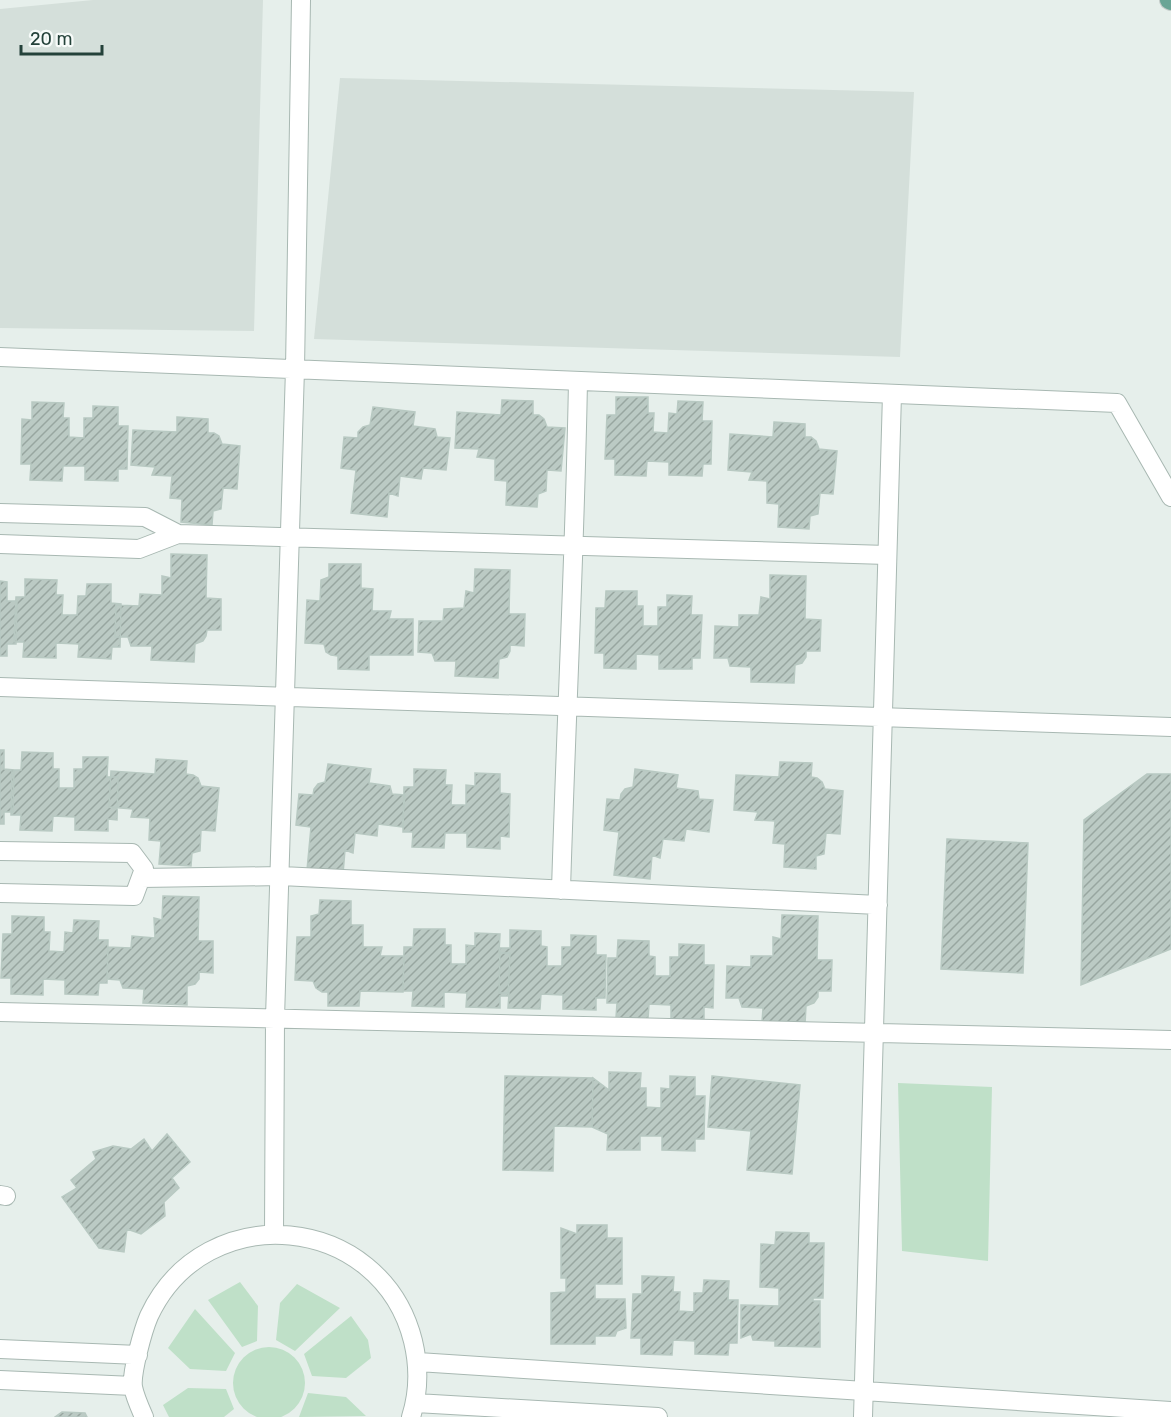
<svg xmlns="http://www.w3.org/2000/svg" width="1171" height="1417" viewBox="0 0 1171 1417" font-family="Rubik,sans-serif">
	<defs>
		<pattern id="building-hatch" width="6" height="6" patternUnits="userSpaceOnUse" patternTransform="scale(1.5)"><rect width="6" height="6" fill="#bbcac4"/><path d="M-1 1l2-2M0 6l6-6M5 7l2-2" fill="none" stroke="#98a6a0"/></pattern>
	</defs>
	<rect width="100%" height="100%" fill="#e6efeb"/>
	<path fill="#d4dfda" d="M 93,0 L 263,0 L 254,331 L 0,328 L 0,9 Z
		M 340,78 L 914,92 L 900,357 L 314,339 Z"/>
	<path fill="#bfe0c8" d="M 898,1083 L 992,1087 L 988,1261 L 902,1251 Z
		M 240,1282 L 258,1306 L 257,1341 L 242,1347 L 208,1300 Z
		M 297,1284 L 340,1308 L 295,1351 L 276,1340 L 280,1303 Z
		M 195,1309 L 235,1353 L 226,1371 L 190,1369 L 168,1348 Z
		M 351,1316 L 368,1340 L 371,1358 L 346,1378 L 312,1376 L 304,1354 Z
		M233 1383a36 36 0 1 1 72 0a36 36 0 1 1-72 0Z
		M 188,1388 L 226,1389 L 234,1409 L 224,1417 L 169,1417 L 163,1405 Z
		M 308,1393 L 346,1397 L 366,1416 L 299,1417 Z"/>
	<path fill="url(#building-hatch)" stroke="#b8c9c2" stroke-width="1.5" d="M 616,397 L 648,397 L 648,413 L 654,413 L 653,432 L 668,433 L 669,413 L 677,414 L 678,401 L 703,402 L 702,421 L 712,421 L 711,464 L 703,464 L 702,476 L 669,475 L 669,462 L 647,461 L 646,476 L 615,475 L 615,459 L 605,459 L 607,415 L 616,415 Z
		M 502,400 L 533,401 L 533,415 L 539,415 L 544,419 L 547,427 L 565,428 L 561,471 L 547,470 L 546,491 L 538,494 L 537,507 L 506,505 L 507,481 L 495,480 L 495,459 L 477,457 L 479,449 L 455,448 L 457,412 L 501,415 Z
		M 32,402 L 64,403 L 63,418 L 69,418 L 69,437 L 84,438 L 84,418 L 93,418 L 93,406 L 118,407 L 118,426 L 128,426 L 127,469 L 118,469 L 118,481 L 85,480 L 85,466 L 63,466 L 62,481 L 30,480 L 31,464 L 21,464 L 22,419 L 32,420 Z
		M 373,407 L 415,412 L 413,426 L 435,429 L 437,437 L 450,438 L 446,470 L 423,468 L 421,479 L 400,476 L 398,496 L 389,493 L 387,517 L 351,513 L 356,470 L 341,468 L 344,437 L 358,438 L 358,432 L 363,427 L 370,425 Z
		M 177,417 L 208,419 L 208,433 L 214,433 L 219,436 L 222,444 L 240,446 L 237,489 L 223,488 L 221,509 L 213,511 L 212,525 L 181,522 L 182,499 L 170,498 L 172,476 L 152,475 L 155,467 L 131,465 L 133,430 L 177,432 Z
		M 774,422 L 805,424 L 805,437 L 811,437 L 816,441 L 819,449 L 837,451 L 833,494 L 820,493 L 818,514 L 810,516 L 809,529 L 778,527 L 779,504 L 767,503 L 767,481 L 749,480 L 752,472 L 728,470 L 730,434 L 773,437 Z
		M 171,554 L 207,555 L 206,598 L 221,599 L 221,630 L 207,630 L 206,636 L 203,641 L 195,644 L 194,662 L 151,660 L 152,646 L 131,646 L 128,637 L 115,637 L 116,605 L 139,606 L 140,594 L 162,595 L 162,576 L 171,578 Z
		M 329,564 L 361,564 L 361,588 L 373,589 L 372,611 L 391,611 L 389,619 L 413,619 L 413,655 L 369,655 L 369,670 L 338,669 L 338,656 L 331,655 L 326,652 L 324,644 L 305,643 L 307,600 L 320,601 L 321,580 L 329,577 Z
		M 475,569 L 510,570 L 509,614 L 525,614 L 524,646 L 510,645 L 510,651 L 507,657 L 499,659 L 498,678 L 455,676 L 456,661 L 435,661 L 432,653 L 418,652 L 419,621 L 443,621 L 444,609 L 464,608 L 466,591 L 474,593 Z
		M 770,575 L 806,576 L 805,619 L 821,620 L 820,651 L 806,651 L 806,657 L 802,663 L 795,665 L 794,683 L 751,682 L 751,667 L 730,666 L 728,658 L 714,658 L 715,626 L 739,627 L 739,615 L 759,615 L 761,597 L 770,599 Z
		M 25,579 L 57,580 L 56,595 L 63,595 L 62,615 L 77,615 L 78,596 L 86,596 L 87,584 L 111,584 L 111,603 L 121,604 L 120,647 L 112,647 L 111,659 L 78,657 L 79,644 L 56,643 L 56,658 L 23,657 L 24,642 L 14,642 L 16,597 L 25,597 Z
		M 0,581 L 7,582 L 7,601 L 17,601 L 16,644 L 7,644 L 7,656 L 0,656 Z
		M 606,591 L 637,591 L 637,606 L 643,606 L 643,626 L 658,626 L 658,607 L 667,607 L 667,595 L 692,596 L 691,615 L 702,615 L 700,658 L 692,658 L 692,669 L 659,669 L 659,655 L 636,654 L 636,669 L 604,668 L 604,653 L 595,653 L 596,608 L 605,608 Z
		M 0,750 L 4,750 L 4,769 L 14,770 L 13,812 L 4,812 L 4,824 L 0,824 Z
		M 22,752 L 53,753 L 53,769 L 59,769 L 59,788 L 74,788 L 74,769 L 83,769 L 83,757 L 108,757 L 107,777 L 118,777 L 117,820 L 108,819 L 108,831 L 75,830 L 75,817 L 53,816 L 52,831 L 20,830 L 21,815 L 11,815 L 12,770 L 21,770 Z
		M 156,759 L 187,761 L 186,774 L 193,775 L 198,778 L 201,786 L 219,788 L 215,831 L 201,830 L 200,851 L 192,853 L 191,866 L 159,864 L 161,841 L 149,840 L 150,818 L 131,817 L 133,809 L 109,807 L 111,771 L 155,774 Z
		M 780,762 L 812,763 L 811,777 L 817,778 L 822,782 L 825,789 L 843,791 L 840,834 L 826,833 L 824,854 L 816,856 L 816,869 L 784,867 L 785,844 L 773,843 L 775,821 L 755,820 L 758,812 L 734,810 L 736,775 L 779,777 Z
		M 328,764 L 371,769 L 369,783 L 390,786 L 392,794 L 405,795 L 402,827 L 378,824 L 377,836 L 355,833 L 353,853 L 345,850 L 343,874 L 307,870 L 311,827 L 296,825 L 299,794 L 313,795 L 314,789 L 318,784 L 325,782 Z
		M 414,769 L 446,770 L 445,785 L 452,785 L 451,805 L 466,805 L 466,785 L 475,786 L 475,773 L 500,774 L 500,793 L 510,794 L 509,837 L 500,836 L 500,849 L 467,847 L 467,833 L 445,833 L 444,848 L 412,847 L 413,832 L 403,832 L 404,787 L 414,787 Z
		M 635,769 L 678,775 L 676,788 L 698,791 L 699,799 L 713,800 L 709,832 L 686,829 L 684,841 L 663,839 L 660,858 L 652,855 L 650,879 L 614,875 L 619,832 L 604,830 L 607,799 L 620,800 L 621,794 L 625,789 L 633,787 Z
		M 1147,774 L 1171,774 L 1171,949 L 1081,985 L 1084,820 Z
		M 947,839 L 1028,843 L 1023,973 L 941,969 Z
		M 163,896 L 199,897 L 198,941 L 213,941 L 213,973 L 199,972 L 199,979 L 195,984 L 187,986 L 187,1005 L 143,1003 L 144,989 L 123,988 L 120,980 L 107,979 L 108,947 L 131,948 L 132,936 L 155,938 L 154,918 L 162,920 Z
		M 320,900 L 351,901 L 351,925 L 363,925 L 363,947 L 382,947 L 380,956 L 404,956 L 403,992 L 360,991 L 359,1006 L 328,1006 L 328,992 L 322,992 L 316,988 L 313,981 L 295,980 L 297,937 L 311,937 L 311,916 L 319,914 Z
		M 782,915 L 818,916 L 817,960 L 832,960 L 831,991 L 818,991 L 818,997 L 814,1003 L 806,1006 L 805,1024 L 762,1022 L 763,1008 L 742,1007 L 739,998 L 726,998 L 727,966 L 751,967 L 751,956 L 773,956 L 773,937 L 781,939 Z
		M 12,916 L 44,917 L 44,932 L 50,932 L 49,951 L 64,952 L 65,932 L 73,933 L 74,920 L 99,921 L 98,940 L 108,940 L 107,983 L 99,983 L 98,995 L 65,994 L 65,980 L 43,979 L 43,995 L 11,994 L 11,978 L 1,978 L 3,934 L 12,934 Z
		M 414,929 L 445,929 L 445,945 L 451,945 L 451,964 L 466,964 L 466,945 L 475,946 L 475,933 L 500,934 L 499,953 L 510,953 L 508,996 L 500,996 L 500,1008 L 466,1007 L 467,993 L 444,992 L 444,1007 L 412,1006 L 413,991 L 403,991 L 404,947 L 413,947 Z
		M 510,930 L 541,931 L 541,946 L 547,947 L 547,966 L 562,966 L 562,947 L 571,947 L 571,935 L 596,936 L 596,955 L 606,955 L 605,998 L 596,998 L 596,1010 L 563,1009 L 563,995 L 541,994 L 540,1009 L 508,1008 L 509,993 L 499,993 L 500,948 L 510,948 Z
		M 618,940 L 649,941 L 649,956 L 655,957 L 655,976 L 670,976 L 670,957 L 679,957 L 679,944 L 704,945 L 704,965 L 714,965 L 713,1008 L 704,1007 L 704,1019 L 671,1019 L 671,1005 L 649,1004 L 648,1019 L 616,1018 L 617,1003 L 607,1003 L 608,958 L 617,958 Z
		M 609,1072 L 641,1073 L 640,1088 L 646,1088 L 646,1107 L 661,1108 L 661,1088 L 670,1089 L 670,1076 L 695,1077 L 695,1096 L 705,1096 L 704,1139 L 695,1139 L 695,1151 L 662,1150 L 662,1136 L 640,1136 L 640,1150 L 607,1150 L 608,1134 L 592,1127 L 593,1078 L 609,1090 Z
		M 505,1076 L 593,1078 L 592,1127 L 554,1126 L 553,1171 L 503,1170 Z
		M 712,1076 L 800,1085 L 792,1174 L 747,1170 L 751,1131 L 708,1127 Z
		M 167,1134 L 190,1162 L 172,1178 L 179,1188 L 164,1202 L 165,1216 L 141,1234 L 127,1229 L 124,1252 L 99,1248 L 62,1197 L 77,1188 L 71,1180 L 96,1159 L 93,1152 L 113,1146 L 131,1149 L 144,1139 L 152,1151 Z
		M 577,1225 L 607,1225 L 607,1238 L 622,1238 L 622,1284 L 595,1284 L 595,1299 L 625,1299 L 626,1328 L 617,1331 L 615,1336 L 595,1336 L 595,1344 L 551,1344 L 551,1293 L 566,1292 L 566,1278 L 561,1278 L 561,1228 L 577,1234 Z
		M 776,1232 L 809,1233 L 809,1243 L 824,1243 L 823,1298 L 813,1298 L 813,1301 L 820,1301 L 820,1347 L 775,1346 L 775,1341 L 753,1340 L 751,1334 L 741,1338 L 741,1305 L 779,1306 L 779,1288 L 760,1287 L 761,1244 L 775,1245 Z
		M 642,1276 L 674,1277 L 673,1292 L 680,1292 L 679,1311 L 694,1312 L 694,1293 L 703,1293 L 704,1280 L 729,1281 L 728,1300 L 738,1300 L 737,1343 L 729,1343 L 728,1355 L 695,1354 L 695,1341 L 673,1340 L 672,1355 L 641,1354 L 641,1338 L 631,1338 L 633,1294 L 642,1294 Z
		M 62,1412 L 85,1413 L 87,1417 L 55,1417 Z"/>
	<g fill="none" stroke-linecap="round" stroke-linejoin="round">
		<g stroke="#a8b8b2" stroke-width="20">
			<path id="minor" d="M 0,357 L 1117,403 L 1171,497
				M 0,513 L 145,517 L 178,534 L 139,549 L 0,544
				M 178,534 L 887,555
				M 0,687 L 1171,727
				M 0,851 L 132,853 L 144,869 L 134,896 L 0,893
				M 141,878 L 281,876 L 878,905
				M 561,890 C 566,720 575,551 578,381
				M 0,1012 L 1171,1040
				M 0,1195 L 6,1196
				M 274,1233 L 275,1018 L 295,369 L 301,0
				M 0,1349 L 138,1355
				M 418,1362 L 1171,1411
				M 0,1380 L 133,1386
				M 416,1403 L 658,1417
				M 144,1417 C 140,1408 135,1397 133,1387 C 131,1373 143,1330 149,1316 C 205,1196 381,1213 413,1341 C 419,1366 419,1392 411,1417
				M 863,1417 L 892,394"/>
		</g>
		<g stroke="#c2cac8" stroke-width="20">
			<path id="primary" d="M 1169,0 L 1171,1"/>
		</g>
		<use href="#minor" stroke="#fff" stroke-width="18"/>
		<use href="#primary" stroke="#6aa596" stroke-width="18"/>
	</g>
	<path d="M21 45v9h81v-9" fill="none" stroke="#24423a" stroke-width="3"/>
	<text x="30" y="45" font-size="18" fill="#24423a" stroke="#f7fbf9" stroke-width="4.5" paint-order="stroke">20 m</text>
</svg>
